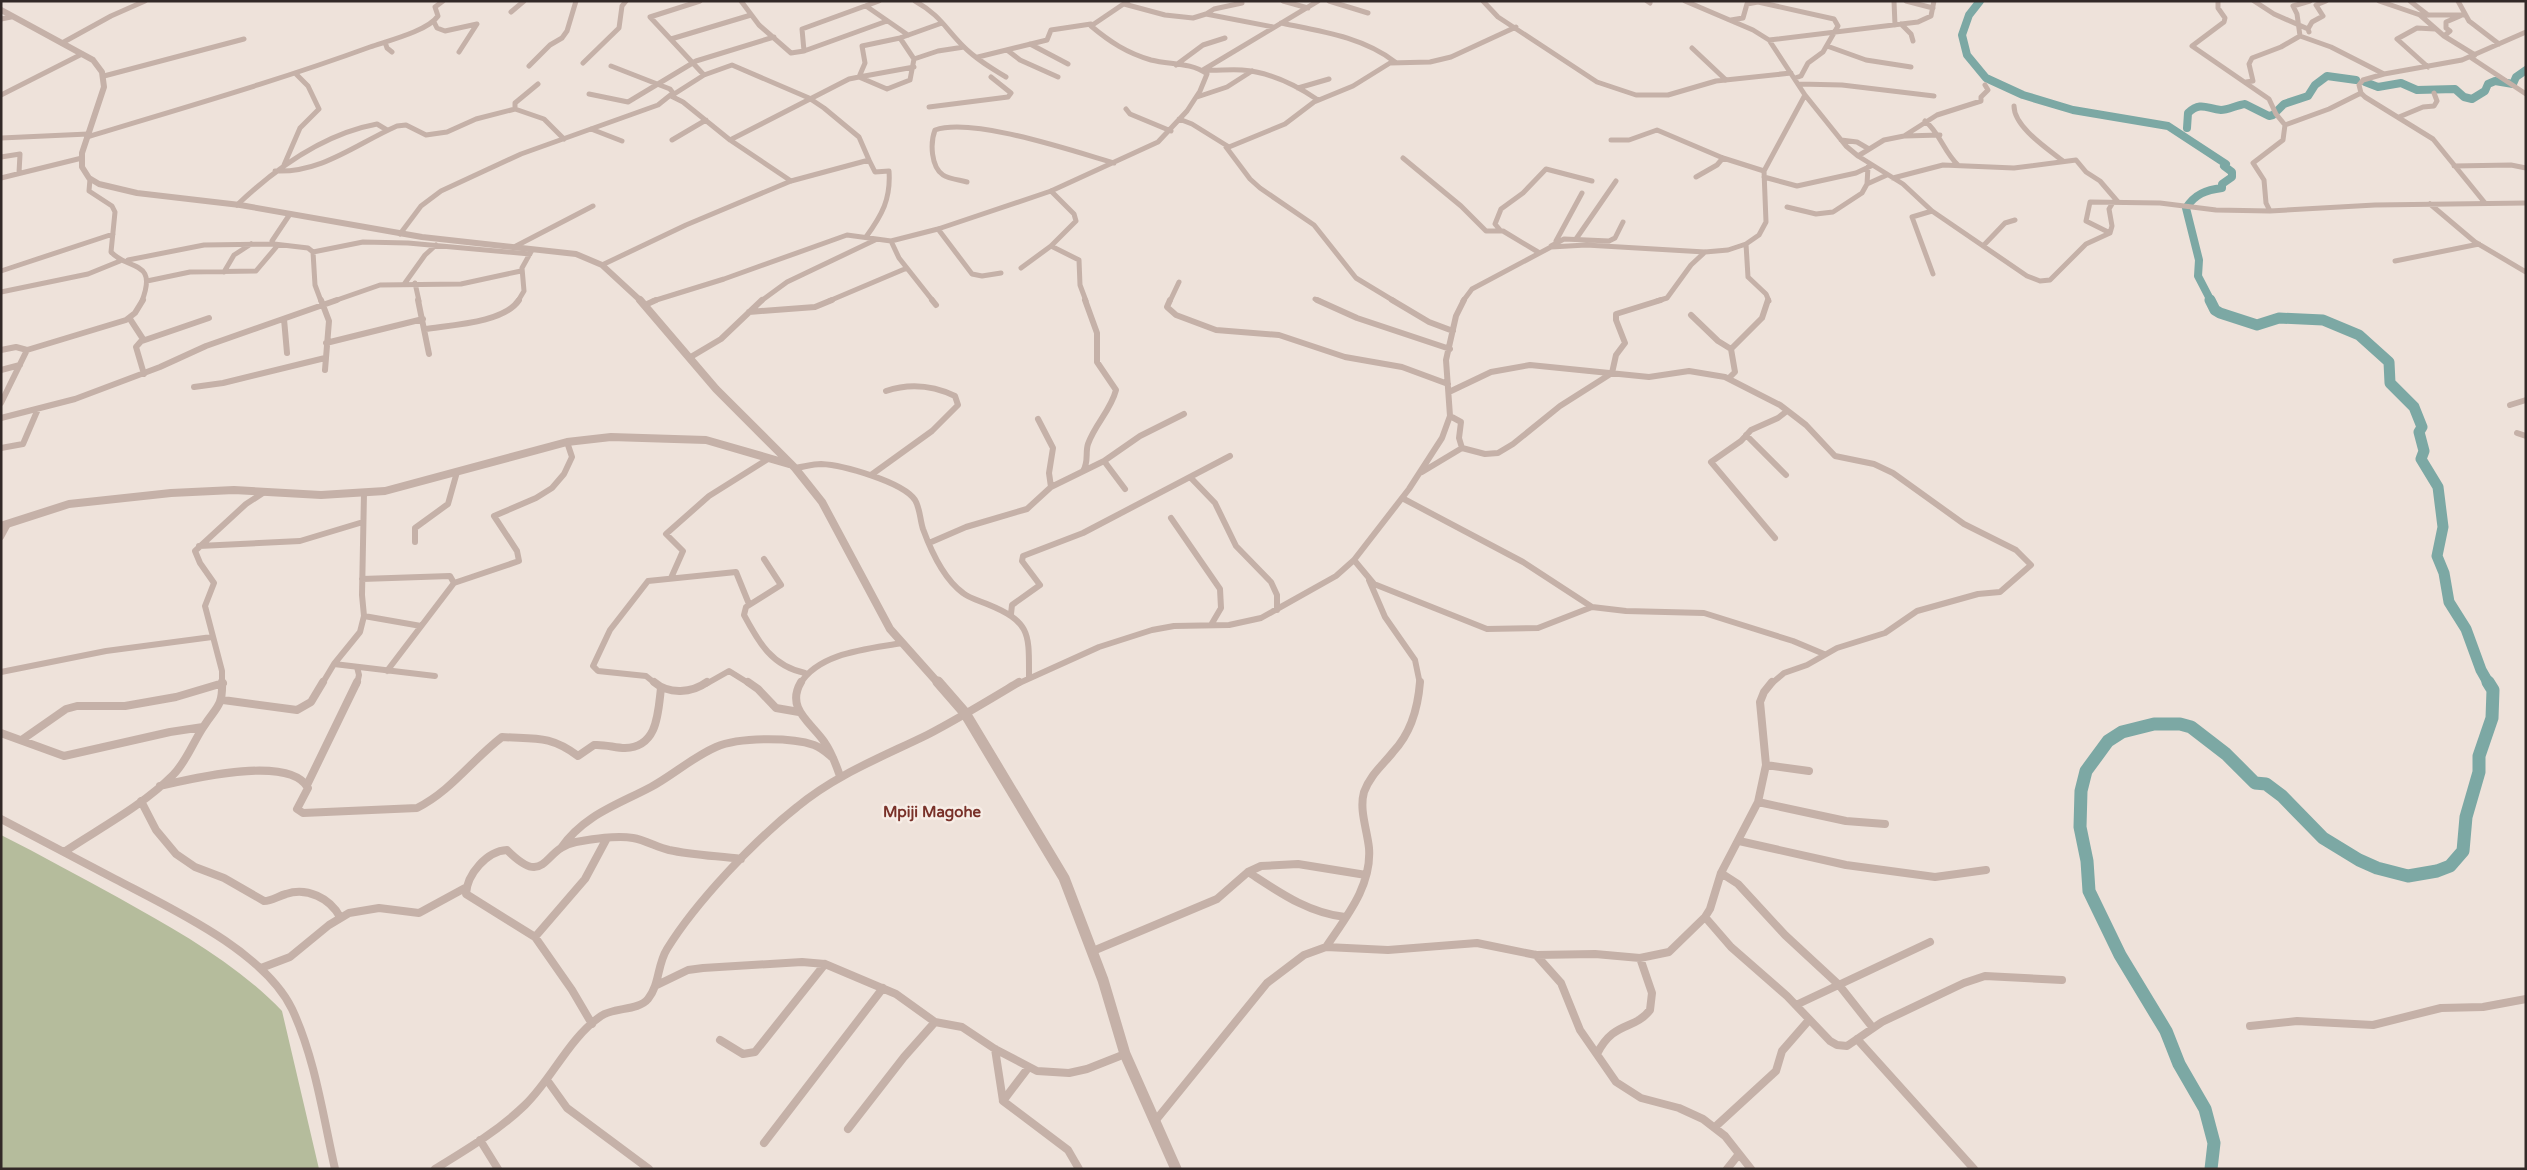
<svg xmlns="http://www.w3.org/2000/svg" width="2527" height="1170" viewBox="0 0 2527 1170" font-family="'Varela Round',sans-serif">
	<rect width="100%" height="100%" fill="#eee2da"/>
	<path fill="#b5bc9c" d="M 1,835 C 41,855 80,877 119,898 C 176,930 236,963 282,1011 L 319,1169 L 1,1169 Z"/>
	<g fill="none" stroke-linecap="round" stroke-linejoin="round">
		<path stroke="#7ca8a4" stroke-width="8" d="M 1980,1 L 1969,15 L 1962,35 L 1967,55 L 1986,78 L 2023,95 L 2073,110 L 2168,126 L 2226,164 L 2224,166 L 2232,172 L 2232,177 L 2222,184 L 2222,188 C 2206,190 2195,194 2186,208 L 2199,260 L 2198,276 L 2211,301
			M 2365,82 L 2378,87 L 2401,83 L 2417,90 L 2455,89 L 2464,97 L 2472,99 L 2485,91 L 2488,84 L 2495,81 L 2513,84 L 2516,77 L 2526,70
			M 2187,128 L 2188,113 C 2201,101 2207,109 2221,110 C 2228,110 2237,105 2245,104 L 2269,116 L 2273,115 L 2284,104 L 2308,96 L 2315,85 L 2327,76 L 2356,80"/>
		<path stroke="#7ca8a4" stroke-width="11" d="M 2210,300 L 2215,310 L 2220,313 L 2257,325 L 2279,318 L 2323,320 L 2359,335 L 2389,362 L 2390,383 L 2414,407 L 2422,427 L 2419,432 L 2424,451 L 2421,459 L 2438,487 L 2443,527 L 2437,556 L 2444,573 L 2449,602 L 2466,629 L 2481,670 L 2489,684"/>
		<path stroke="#7ca8a4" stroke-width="13" d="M 2211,1169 L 2214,1143 L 2205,1109 L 2179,1064 L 2166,1031 L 2120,955 L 2089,891 L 2087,861 L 2080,827 L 2081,791 L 2086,771 L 2108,741 L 2122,732 L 2154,724 L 2180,724 L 2191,727 L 2226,754 L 2255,783 L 2266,784 L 2282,796 L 2323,838 L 2359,860 L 2377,868 L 2408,876 L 2437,871 L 2450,866 L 2463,851 L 2466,817 L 2479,772 L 2479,756 L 2492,718 L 2493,690 L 2488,682"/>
		<path stroke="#c5b1a8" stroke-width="5" d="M 700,1 L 650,17 L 704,75
			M 741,1 L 759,25 L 791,53 L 804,51 L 887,21
			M 915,1 C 940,15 945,28 964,47 C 976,59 991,68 1006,77
			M 1283,1 L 1308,8
			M 1318,1 L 1203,70 C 1216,71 1229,69 1242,70 C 1269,72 1296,85 1318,100
			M 1329,1 L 1368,13
			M 1483,1 L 1498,17 L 1597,82 L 1636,95 L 1668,95 L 1716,81 L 1791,73
			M 1647,1 L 1650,3
			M 1894,1 L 1895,25
			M 1906,1 L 1933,8
			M 2218,1 L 2218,8 L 2225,18 L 2224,22 L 2192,46 L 2269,99 L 2276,114 L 2285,125
			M 2254,1 L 2274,14 L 2308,29
			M 2379,1 L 2420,15 L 2463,15
			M 2410,1 L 2428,15
			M 2458,1 L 2469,21 L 2499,44
			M 1124,4 L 1165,15 L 1193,18 L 1206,14 L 1273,27
			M 866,6 L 908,35
			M 511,12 L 524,1
			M 1206,14 L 1214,9 L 1242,3
			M 2420,15 L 2444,36 L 2475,55
			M 1,19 L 11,17
			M 1731,20 L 1743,18 L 1747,4 L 1758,2 L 1834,19 L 1838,26 L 1823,52 L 1808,63 L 1801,76 L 1795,78
			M 434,22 L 437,28 L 445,31 L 477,24 L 459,52
			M 1281,23 C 1320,31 1363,37 1395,62
			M 1901,24 L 1911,34 L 1913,41
			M 2309,32 L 2308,29 L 2312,22 L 2323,16 L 2316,5 L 2326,1
			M 2300,36 L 2331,47 L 2384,74
			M 2444,36 L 2450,31 L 2446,28 L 2446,22 L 2460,16
			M 900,38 L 914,59
			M 671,39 L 751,15
			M 1769,40 L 1918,22 L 1931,16 L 1934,1
			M 385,42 L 387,48 L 392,52
			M 62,43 L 111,16 L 145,1
			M 1030,44 L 1068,64
			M 1827,46 L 1866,60 L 1911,67
			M 1692,48 L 1726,80
			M 1007,50 L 1020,60 L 1058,77
			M 804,51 L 802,29 L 879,1
			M 978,57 L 1047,40 L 1051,30 L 1091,24
			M 2470,57 L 2526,94
			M 583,63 L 619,28 L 622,6 L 626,1
			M 1176,65 L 1203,45 L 1225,38
			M 529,66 L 550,45 L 562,38 L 567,31 L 576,1
			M 2428,67 L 2397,39 L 2417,28 L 2435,29
			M 104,76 L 244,39
			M 859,77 L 865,63 L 862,46 L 900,38 L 942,23
			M 859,77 L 914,67
			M 2246,82 L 2253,81 L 2249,64 L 2252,58 L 2281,47 L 2300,36 L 2297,14 L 2293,6 L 2310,1
			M 538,84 L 515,103 L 515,109 L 544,119 L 564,139
			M 1799,84 L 1842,85 L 1934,96
			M 1298,88 L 1329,79
			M 589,94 L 628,102 L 696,61 L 774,37
			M 1,95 L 82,54
			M 1805,95 L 1846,146 L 1858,156 L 1903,184 L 1932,211 L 2027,276 L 2040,281 L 2050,280 L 2086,244 L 2110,233 L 2112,226 L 2109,209 L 2112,204
			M 671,96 L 704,75 L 732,65 L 809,98 L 824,108 L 859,137 L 869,160
			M 671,96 L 683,102 L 730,140 L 791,181
			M 1197,97 L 1227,87 L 1252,71
			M 2014,106 C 2014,127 2048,149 2063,161
			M 929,107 L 1008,97 L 1011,93 L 991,77
			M 1126,109 L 1130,114 L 1171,131
			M 2399,117 L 2423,107 L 2434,106 L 2437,101 L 2434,93
			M 1179,119 L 1192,124 L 1229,147 L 1285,124 L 1314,102 L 1353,86 L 1390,63 L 1430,62 L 1451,57 L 1516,27
			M 1925,121 C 1940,133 1944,152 1958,165
			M 591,129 L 622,141
			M 1905,136 L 1940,135
			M 87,137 C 182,108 277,81 370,47 C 387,41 428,31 438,16 L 435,7 L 443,1
			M 1,138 L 88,134
			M 672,140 L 706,120
			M 730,140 L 849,79 L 859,77 L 887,89 L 910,80 L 914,59 L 938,51 L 964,47
			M 1611,140 L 1629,140 L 1657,130 L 1723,158 L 1764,171
			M 1841,140 L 1857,142 L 1869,149
			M 1226,147 L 1250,179 L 1260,188 L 1314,225 L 1356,278 L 1394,301
			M 1858,156 L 1884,140 L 1904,136 L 1937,115 L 1981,101 L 1981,97 L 1988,90 L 1985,85
			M 1,157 L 20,154 L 19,173
			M 1403,158 L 1461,206 L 1486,231 L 1503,231 L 1538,252
			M 284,165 L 300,128 L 319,109 L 308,86 L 296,74
			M 2454,166 L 2511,165 L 2526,168
			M 275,171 C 322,173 356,144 397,126 L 406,125 L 426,135 L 447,132 L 476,119 L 515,109
			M 1696,177 L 1717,165 L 1723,158
			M 1764,177 L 1797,186 L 1856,173 L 1871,166
			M 1,178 L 82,158
			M 1893,178 L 1943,165 L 2014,168 L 2076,160 L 2086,172 L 2100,181 L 2118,202
			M 90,179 L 89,191 L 112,206 L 115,212 L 111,252 C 128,271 158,259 142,301
			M 967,182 C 960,180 949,179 943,175 C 931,167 930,143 935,130 C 973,117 1073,151 1114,163
			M 1867,184 L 1887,175
			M 2485,203 L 2433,139 L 2365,97 L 2361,93 L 2359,85 L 2363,80 L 2384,74 L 2462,60 L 2526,32
			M 2430,204 L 2475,242 L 2526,272
			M 237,205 C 276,168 323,134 377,124 L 387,130
			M 1787,207 L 1816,214 L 1833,212 L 1862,193 L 1867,184 L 1868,167
			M 1932,211 L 1912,217 L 1933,274
			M 2270,211 L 2266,203 L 2264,180 L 2253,163 L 2283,140 L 2285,125 L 2329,109 L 2361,93
			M 290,214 L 272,241 L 274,244 L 308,248 L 313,252 L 315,285 L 321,301
			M 938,229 L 972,274 L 982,276 L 1001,273
			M 1500,230 L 1495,224 L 1501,209 L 1523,193 L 1546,169 L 1592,181
			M 2110,233 L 2086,221 L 2090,202 L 2160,203 L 2216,210 L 2270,211 L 2375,205 L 2526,203
			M 400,234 L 421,206 L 441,191 L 521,154 L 658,105 L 673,93 L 670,89 L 611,66
			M 1576,239 L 1616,181
			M 891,241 L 899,258 L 933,301
			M 1556,241 L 1582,193
			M 1746,244 L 1748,277 L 1766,294 L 1769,301
			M 516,246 L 593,206
			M 1051,246 L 1079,260 L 1080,285 L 1086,301
			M 1551,246 L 1564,239 L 1609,241 L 1615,238 L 1623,222
			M 1983,246 L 2005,223 L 2015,220
			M 313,252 L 363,242 L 408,243 L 530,254
			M 128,260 L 204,245 L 274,244
			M 2395,261 L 2479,244
			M 602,265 L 686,225 L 791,181 L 869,160 L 875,172 L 889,171 C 891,199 882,215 866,237
			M 1021,268 L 1051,246 L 1076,221 L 1074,214 L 1051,191
			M 1,271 L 113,234
			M 224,272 L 234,255 L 251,244
			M 147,281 L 190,272 L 256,271 L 278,245
			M 405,283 L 425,255 L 436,245
			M 415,283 L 419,301
			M 1,292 L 88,274 L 120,261
			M 1315,299 L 1320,301
			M 334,301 L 380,285 L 461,284 L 521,271
			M 518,301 L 524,291 L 522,268 L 532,250
			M 653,301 L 724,279 L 847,235 L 891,241 L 938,229 L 1051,191 L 1158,142 L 1187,111 L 1200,91 L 1207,74 C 1190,62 1171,65 1151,60 C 1127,53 1110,42 1091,26 L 1128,1
			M 761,301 L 787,282 L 875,240
			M 829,301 L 907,268
			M 1170,301 L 1179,282
			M 1463,301 L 1472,289 L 1551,247 L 1586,245 L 1705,252 L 1728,250 L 1746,244 L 1759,235 L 1766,222 L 1764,171 L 1805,95 L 1769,40 L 1753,30 L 1685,1
			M 1657,301 L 1667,298 L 1691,265 L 1705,252"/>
		<path stroke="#c5b1a8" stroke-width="6" d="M 321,300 L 329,321 L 325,370
			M 418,300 L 429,354
			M 932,300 L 936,305
			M 1170,300 L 1167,307 L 1176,315 L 1216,330 L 1279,335 L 1345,357 L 1402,367 L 1448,384
			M 1317,300 L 1357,318 L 1450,349
			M 1392,300 L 1429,322 L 1453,331
			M 645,305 L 656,300
			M 749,312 L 815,307 L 832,300
			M 1691,315 L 1718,341 L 1731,349
			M 130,319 L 143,339 L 136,347 L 144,374
			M 284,319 L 287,353
			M 425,329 C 450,325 504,323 519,300
			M 142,341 L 209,318
			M 326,343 L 423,319
			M 1,350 L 16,347 L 27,350 L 126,320 L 135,313 L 143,300
			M 689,358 L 721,339 L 762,300
			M 1,370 L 20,365
			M 1729,378 L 1735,372 L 1731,349 L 1762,318 L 1768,300
			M 194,387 L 223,383 L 325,358
			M 1449,392 L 1491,372 L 1530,365 L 1649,377 L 1689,371 L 1725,377 L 1780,405 L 1806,425 L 1835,456 L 1874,464 L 1893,473 L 1964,524 L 2016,550 L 2031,565 L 2000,592 L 1978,594 L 1917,611 L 1885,633 L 1837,648 L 1807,665 L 1784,673 L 1771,684
			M 1,403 L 27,350
			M 2510,405 L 2526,400
			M 1450,416 L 1461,422 L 1459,438 L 1462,448
			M 1,418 L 75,399 L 160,367 L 206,346 L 337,300
			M 1038,419 L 1053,448 L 1049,473 L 1051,487
			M 2517,433 L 2526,436
			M 1746,435 L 1786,475
			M 1,448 L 23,444 L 38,409
			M 1104,461 L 1125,489
			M 795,468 C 803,467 813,464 821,464 C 843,465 903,482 915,500 C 920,508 920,520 923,529 C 931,551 944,579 963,593 C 969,598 980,601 987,604 C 1031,622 1029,633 1029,677
			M 1083,471 C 1089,462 1085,453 1088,444 C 1095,424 1111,410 1116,390 L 1097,362 L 1097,333 L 1085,300
			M 1422,472 L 1462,448 L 1485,454 L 1498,453 L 1513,444 L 1560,406 L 1612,373 L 1616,355 L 1625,343 L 1616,320 L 1616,314 L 1661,300
			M 871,475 L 932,431 L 958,405 L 955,396 C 932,385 910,383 886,391
			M 1190,477 L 1215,503 L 1236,546 L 1271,582 L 1277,595 L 1277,610
			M 1402,498 L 1523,562 L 1592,607
			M 1171,518 L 1220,589 L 1221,608 L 1211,625
			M 1,537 L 8,524
			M 1775,538 L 1711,462 L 1741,441 L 1751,430 L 1778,418 L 1787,411
			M 415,542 L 415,528 L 448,504 L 457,472
			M 929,543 L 966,527 L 1027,509 L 1051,487 L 1104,461 L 1140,436 L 1184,414
			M 199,546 L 300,541 L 363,522
			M 764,559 L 781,585 L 746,607 L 744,615 C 759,643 772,666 805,673
			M 1354,560 L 1374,584 L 1487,629 L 1538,628 L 1592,607 L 1626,611 L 1704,613 L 1793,641 L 1824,654
			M 671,578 L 683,551 L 666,534 L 709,496 L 768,459
			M 362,579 L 450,576 L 454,583 L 387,671
			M 1369,580 L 1385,617 L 1415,660 L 1420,684
			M 454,583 L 519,561 L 517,551 L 494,516 L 536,498 L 552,488 L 564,474 L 572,457 L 567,442
			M 1011,614 L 1012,605 L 1040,585 L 1022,561 L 1023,556 L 1083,533 L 1230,456
			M 364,616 L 421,626
			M 334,664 L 435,676
			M 1,672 L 106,651 L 212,637
			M 220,684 L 223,683
			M 222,684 L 222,671 L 205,606 L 214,583 L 200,563 L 195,551 L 246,504 L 263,493
			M 322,684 L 334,664 L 360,632 L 364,616 L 362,595 L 364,493
			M 357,684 L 359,675 L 357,667
			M 656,684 L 646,676 L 598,671 L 593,666 L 610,630 L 648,581 L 736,572 L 749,604
			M 706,684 L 729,671 L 750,684
			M 800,684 C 819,652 869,649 902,643
			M 1017,684 L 1099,647 L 1152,630 L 1174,626 L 1229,625 L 1261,618 L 1336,576 L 1354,560 L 1409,489 L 1442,438 L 1450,416 L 1446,360 L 1456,316 L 1464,300"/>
		<path stroke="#c5b1a8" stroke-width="8" d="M 654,682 C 669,695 692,693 707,682
			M 748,682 L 758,689 L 776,708 L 799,712
			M 801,682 C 785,709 812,723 825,743 C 832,753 836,765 840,776
			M 223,700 L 297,710 L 311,702 L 323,682
			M 1,733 L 64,756 L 170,732 L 203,727
			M 23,739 L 66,709 L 77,706 L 125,706 L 176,697 L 223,683
			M 1766,765 L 1809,771
			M 307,785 L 357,682
			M 160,786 C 190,779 290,754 308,788 L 297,809 L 303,813 L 417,808 C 451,791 472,760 502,737 C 535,739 550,735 578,756 L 594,745 C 605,744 615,748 625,748 C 658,747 658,713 661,688
			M 141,801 L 156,830 L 176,854 L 195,867 L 224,878 L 264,901 C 272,901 278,896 286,894 C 307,887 330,898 340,917
			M 1758,802 L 1846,821 L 1885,824
			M 1,819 C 39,839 77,859 115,879 C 170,908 264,951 292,1009 C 315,1058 323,1116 335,1169
			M 1739,841 L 1846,865 L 1935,877 L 1986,870
			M 561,848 C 584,815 617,805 651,787 C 673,775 693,757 716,747 C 739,737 791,737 814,745 C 822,748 827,753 833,758
			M 64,852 C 100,828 142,806 173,775 C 187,761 193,742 204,726 C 216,707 223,707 222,682
			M 1248,872 C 1279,892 1308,913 1345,917
			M 1721,873 L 1738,884 L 1785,935 L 1839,985 L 1873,1028
			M 1705,917 L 1731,947 L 1787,996 L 1830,1041 L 1837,1045 L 1847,1046 L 1882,1022 L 1964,983 L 1985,976 L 2062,980
			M 535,937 L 585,879 L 607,838
			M 1326,947 C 1346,917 1372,886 1369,848 C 1367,829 1359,810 1364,792 C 1370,775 1383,765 1393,752 C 1411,733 1418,708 1420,682
			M 1093,951 L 1217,899 L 1248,872 L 1261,866 L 1298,864 L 1366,875
			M 1536,955 L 1561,983 L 1580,1030 L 1616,1082 L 1641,1098 L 1679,1108 L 1703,1119 L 1725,1136 L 1751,1169
			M 261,968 L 290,957 L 329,925 L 349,913 L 379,908 L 419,913 L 465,888
			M 657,985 L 688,970 L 703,968 L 802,962 L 825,964 L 896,994 L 935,1022 L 962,1027 L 995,1049 L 1037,1071 L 1069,1073 L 1087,1069 L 1125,1054
			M 1796,1005 L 1930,942
			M 592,1024 L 572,990 L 535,937 L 466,894 C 467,874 487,851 507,850 C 547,890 542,848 576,842 C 593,839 616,835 633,838 C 645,840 657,847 669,850 C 692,855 718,856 741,859
			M 2250,1026 L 2297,1021 L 2373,1025 L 2441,1008 L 2483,1007 L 2526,999
			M 1857,1039 L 1974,1169
			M 720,1040 L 743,1054 L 755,1052 L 825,964
			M 995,1049 L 1003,1101 L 1068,1150 L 1079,1169
			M 1597,1054 C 1614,1020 1634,1031 1650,1010 L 1652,993 L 1640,958
			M 547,1080 L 567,1108 L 649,1169
			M 1003,1101 L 1028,1068
			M 1156,1120 L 1267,983 L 1304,955 L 1326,947 L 1388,950 L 1477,943 L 1536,955 L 1595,954 L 1640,958 L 1669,952 L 1705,917 L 1710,909 L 1721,873 L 1758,802 L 1766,765 L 1760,702 L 1764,692 L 1772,682
			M 1715,1127 L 1776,1071 L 1782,1051 L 1809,1020
			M 848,1129 L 904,1057 L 935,1022
			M 480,1140 L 498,1169
			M 764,1143 L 883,988
			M 435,1169 C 466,1150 498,1131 525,1105 C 552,1079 569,1038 601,1016 C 614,1007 638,1011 648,999 C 660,984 657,965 667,949 C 696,902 754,841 797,807 C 835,775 882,757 927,735 C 958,719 989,700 1019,682
			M 1727,1169 L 1739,1154"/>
		<path stroke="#c5b1a8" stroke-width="6" d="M 1,10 L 93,60 L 102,72 L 104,87 L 82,153 L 82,167 L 89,178 L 99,184 L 137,193 L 240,205 L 422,237 L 576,254 L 602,265 L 641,301"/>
		<path stroke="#c5b1a8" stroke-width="8" d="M 640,300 L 716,389 L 795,468 L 822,502 L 890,629 L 939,684
			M 1,526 L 69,504 L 171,493 L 234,490 L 321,495 L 385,491 L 567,442 L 611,437 L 706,440 L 789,464"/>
		<path stroke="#c5b1a8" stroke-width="11" d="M 938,682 L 965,713 L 1064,878 L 1103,980 L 1125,1054 L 1176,1169"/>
	</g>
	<g text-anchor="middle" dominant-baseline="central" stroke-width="5" stroke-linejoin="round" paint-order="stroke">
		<g font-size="15" font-weight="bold" fill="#793129" stroke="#f7ede6">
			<text x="932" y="812">Mpiji Magohe</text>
		</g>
	</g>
	<rect width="2527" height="1170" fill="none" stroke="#322927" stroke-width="5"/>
</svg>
